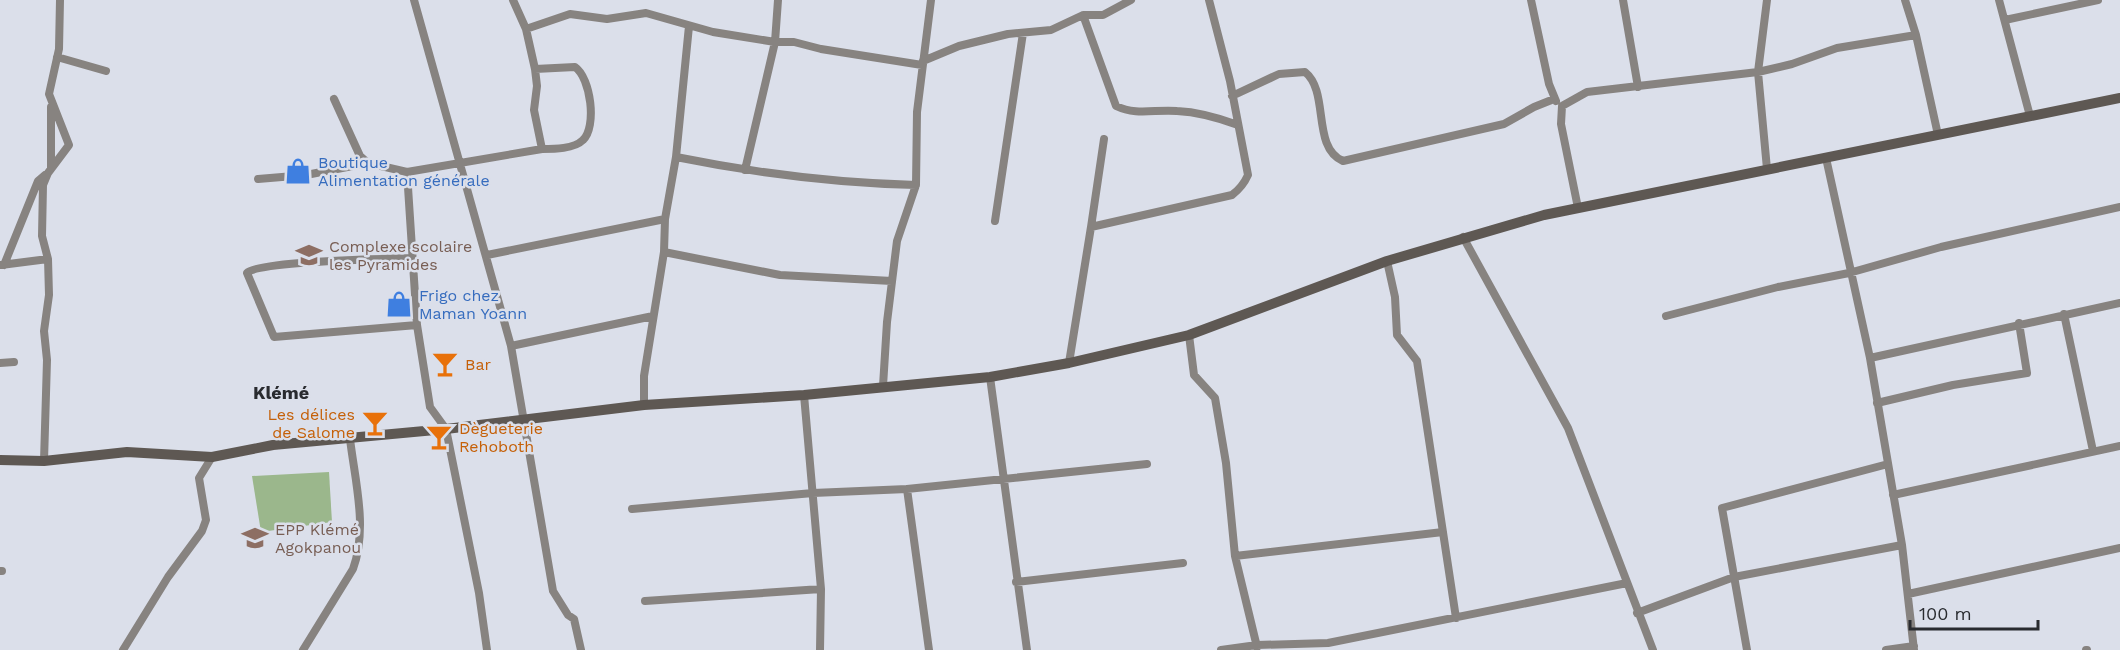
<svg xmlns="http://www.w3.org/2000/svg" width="2120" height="650" viewBox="0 0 2120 650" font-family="'Work Sans',sans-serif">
	<rect width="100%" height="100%" fill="#dbdfea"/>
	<path fill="#9bb78c" d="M 329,472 L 332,522 L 261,532 L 252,476 Z"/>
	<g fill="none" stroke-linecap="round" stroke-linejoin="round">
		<path stroke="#878380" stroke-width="8" d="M 414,0 L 511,346 L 553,591 L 568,615 L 574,619 L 581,650
			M 513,0 L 526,29 L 535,69
			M 778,0 L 775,42 L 794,42 L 821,49 L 922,65
			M 1531,0 L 1549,84 L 1556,101
			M 1623,0 L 1638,87
			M 1905,0 L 1916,35 L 1938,135
			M 1999,0 L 2030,116
			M 1083,15 L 1116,106 C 1137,116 1155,109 1177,111 C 1198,112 1219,118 1238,125
			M 2005,20 L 2098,0
			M 526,29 L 570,14 L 607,19 L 646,13 L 713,32 L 775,42 L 745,170
			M 57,57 L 106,71
			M 923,61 L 959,46 L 1008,34 L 1051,30 L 1083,15 L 1103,15 L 1131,0
			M 1232,96 L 1279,74 L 1305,72 C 1330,92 1311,147 1343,161 L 1504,124 L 1534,107 L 1554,99
			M 334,99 L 360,156 L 368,163 L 407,172 L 542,149 L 534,110 L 537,86 L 535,69 L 575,67 C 591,78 597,127 583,140 C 574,149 554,149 542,149
			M 51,107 L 51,168
			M 676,157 C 755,173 835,183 916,185
			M 1826,158 L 1870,358 L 1902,545 L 1914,650
			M 1767,169 L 1758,72 L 1767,0
			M 407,172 L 417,325 L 430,407 L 446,429 L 479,593 L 487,650
			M 258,179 L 306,175 L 368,163
			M 1578,208 L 1561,124 L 1562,106 L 1587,92 L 1758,72 L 1792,64 L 1837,48 L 1916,35
			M 995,221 L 1023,33
			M 1091,227 L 1104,139
			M 1463,237 L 1568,428 L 1653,650
			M 664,252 L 780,275 L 892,281
			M 487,255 L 665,219
			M 412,258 C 388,259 258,261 247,273 L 274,337 L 417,325
			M 1387,261 L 1395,297 L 1397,335 L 1417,361 L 1456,618
			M 1,265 L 48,259
			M 4,265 L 38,181 L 45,175
			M 2064,314 L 2093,451
			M 1666,316 L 1778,287 L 1849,273 L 1941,247 L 2120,207
			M 1189,335 L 1194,375 L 1215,398 L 1226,463 L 1235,556 L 1257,647
			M 511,346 L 653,316
			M 1870,358 L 2120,303
			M 0,363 L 14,362
			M 1069,363 L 1091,227 L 1232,195 C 1240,189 1244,184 1248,175 L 1230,81 L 1209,0
			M 990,377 L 1027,650
			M 883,386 L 887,322 L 897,241 L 916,185 L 917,112 L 931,0
			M 804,395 L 821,589 L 820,650
			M 1877,403 L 1953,385 L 2027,373 L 2019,323
			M 644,405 L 644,376 L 664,252 L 665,219 L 676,157 L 689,26
			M 44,461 L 47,360 L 44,331 L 49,295 L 48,259 L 42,236 L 43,185 L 48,173 L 69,145 L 49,94 L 59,49 L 60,0
			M 907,489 L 929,650
			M 1893,495 L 2120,446
			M 632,509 L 813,493 L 907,489 L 1147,464
			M 1235,556 L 1443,532
			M 0,571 L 2,571
			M 1016,582 L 1183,563
			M 1908,594 L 2120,548
			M 645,601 L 821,589
			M 1637,613 L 1734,577 L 1902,545
			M 123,650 L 168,577 L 202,531 L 206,520 L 199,478 L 212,457
			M 303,650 L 353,569 C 368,528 355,481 350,439
			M 1221,650 L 1257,645 L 1328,643 L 1627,583
			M 1747,650 L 1722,508 L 1888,464
			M 1886,650 L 1914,646
			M 2086,650 L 2087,650"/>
		<path stroke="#5e5853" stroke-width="10" d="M 0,460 L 44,461 L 127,452 L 212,457 L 273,445 L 446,429 L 644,405 L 804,395 L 990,377 L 1069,363 L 1189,335 L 1387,261 L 1544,215 L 2120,98"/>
	</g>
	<defs>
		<g id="shop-bare" transform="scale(2.07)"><path d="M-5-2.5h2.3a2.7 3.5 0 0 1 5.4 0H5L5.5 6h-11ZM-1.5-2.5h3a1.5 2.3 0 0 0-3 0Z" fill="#3f7fe0" stroke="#dbdfea" stroke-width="2.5" paint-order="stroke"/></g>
		<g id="school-bare" transform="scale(2.07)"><path d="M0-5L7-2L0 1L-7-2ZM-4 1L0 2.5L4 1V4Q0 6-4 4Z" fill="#8d6e63" stroke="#dbdfea" stroke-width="2.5" paint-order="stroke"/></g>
		<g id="bar-bare" transform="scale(2.07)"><path d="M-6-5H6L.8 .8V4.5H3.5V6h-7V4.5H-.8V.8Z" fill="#e8710a" stroke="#dbdfea" stroke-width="2.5" paint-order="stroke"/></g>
	</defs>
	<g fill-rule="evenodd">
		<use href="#shop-bare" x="298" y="171"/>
		<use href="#school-bare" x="309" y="255"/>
		<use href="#shop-bare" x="399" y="304"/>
		<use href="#bar-bare" x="445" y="364"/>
		<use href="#bar-bare" x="375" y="423"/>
		<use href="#bar-bare" x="439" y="437"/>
		<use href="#school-bare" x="255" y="538"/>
	</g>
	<g text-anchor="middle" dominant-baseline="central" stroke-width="5" stroke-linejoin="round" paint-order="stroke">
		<g font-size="16" fill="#366cbe" stroke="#dbdfea" text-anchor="start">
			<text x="318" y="162">Boutique<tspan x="318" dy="18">Alimentation générale</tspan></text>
			<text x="419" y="295">Frigo chez<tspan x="419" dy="18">Maman Yoann</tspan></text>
		</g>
		<g font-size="16" fill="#785e54" stroke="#dbdfea" text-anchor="start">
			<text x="329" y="246">Complexe scolaire<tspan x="329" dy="18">les Pyramides</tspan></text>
			<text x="275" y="529">EPP Klémé<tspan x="275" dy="18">Agokpanou</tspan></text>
		</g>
		<g font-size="16" fill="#c56008" stroke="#dbdfea" text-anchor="start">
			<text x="465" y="364">Bar</text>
			<text x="355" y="414" text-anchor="end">Les délices<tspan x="355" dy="18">de Salome</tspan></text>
			<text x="459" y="428">Dègueterie<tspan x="459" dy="18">Rehoboth</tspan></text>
		</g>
		<g font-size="18" font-weight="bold" fill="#292b2f" stroke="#dbdfea">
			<text x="281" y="392">Klémé</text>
		</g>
	</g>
	<path d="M1910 620v9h128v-9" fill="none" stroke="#292b2f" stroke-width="3"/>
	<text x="1919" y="620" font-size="18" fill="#292b2f" stroke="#dbdfea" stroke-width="4.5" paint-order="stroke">100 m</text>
</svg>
